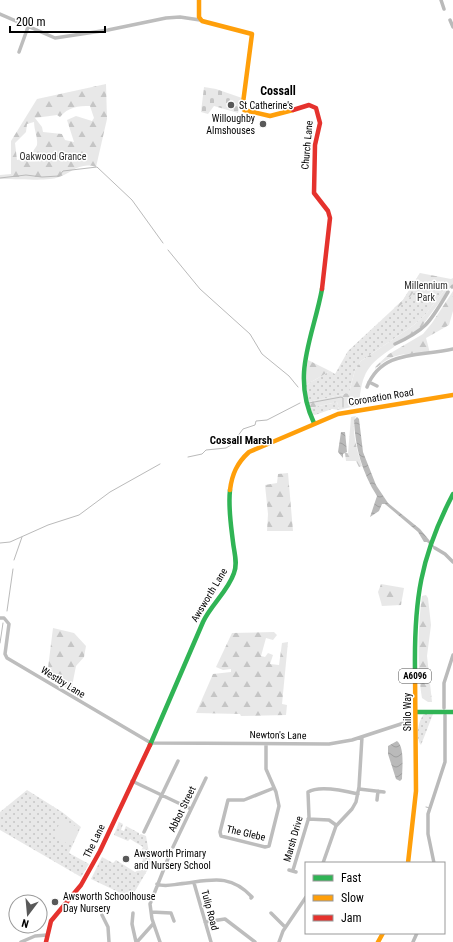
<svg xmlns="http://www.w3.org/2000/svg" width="453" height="942" viewBox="0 0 453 942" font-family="'Roboto Condensed',sans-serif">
	<defs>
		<pattern id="grass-dots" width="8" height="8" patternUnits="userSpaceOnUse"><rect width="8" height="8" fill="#e8e8e8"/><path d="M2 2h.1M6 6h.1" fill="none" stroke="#c5c5c5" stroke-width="1.8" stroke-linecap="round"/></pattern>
		<pattern id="forest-firs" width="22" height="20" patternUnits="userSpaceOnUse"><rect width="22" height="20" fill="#e8e8e8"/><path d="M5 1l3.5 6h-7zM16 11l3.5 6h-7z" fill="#c5c5c5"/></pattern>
		<pattern id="cemetery-stones" width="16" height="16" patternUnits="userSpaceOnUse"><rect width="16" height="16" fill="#e8e8e8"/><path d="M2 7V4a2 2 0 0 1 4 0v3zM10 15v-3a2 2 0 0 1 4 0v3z" fill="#c5c5c5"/></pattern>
		<pattern id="water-waves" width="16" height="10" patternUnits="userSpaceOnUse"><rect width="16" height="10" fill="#bababa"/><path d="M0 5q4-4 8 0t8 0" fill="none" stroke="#9e9e9e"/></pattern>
	</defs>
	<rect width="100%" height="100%" fill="#fff"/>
	<path fill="url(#grass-dots)" d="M 420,273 L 446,288 L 426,314 L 414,325 L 361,361 L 355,370 L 349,393 L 308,402 L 306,385 L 330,371 L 335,374 L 348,351 L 403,300 Z
		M 337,402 L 339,410 L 332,409 L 315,415 L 311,414 L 310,408 Z
		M 424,714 L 433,714 L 421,745 C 415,738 418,721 424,714 Z
		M 27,790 L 62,812 L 81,827 L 69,853 L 89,864 L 81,877 L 0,830 L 0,812 Z
		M 119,822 L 123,824 L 121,830 L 124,831 L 126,826 L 139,833 L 139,835 L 141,834 L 146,836 L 151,864 L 131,898 L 91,879 L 102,857 L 113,863 L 116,860 L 135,872 L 140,869 L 143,859 L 133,857 L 136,850 L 140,852 L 143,847 L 130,839 L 128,841 L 114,835 Z"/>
	<path fill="url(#forest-firs)" fill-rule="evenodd" d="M 106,84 L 107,119 L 96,167 C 79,161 71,174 56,178 C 46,181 13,179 0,179 L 0,175 L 11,174 L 11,141 L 37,99 ZM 90,106 L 94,118 L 92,121 L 76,116 L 67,120 L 74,142 L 65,140 L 62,134 L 43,132 L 42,127 L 35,118 L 57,115 L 60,117 C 68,107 78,106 90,106 ZM 34,122 C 34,130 38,137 37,145 C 35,149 32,151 32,157 L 17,160 L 15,143 L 26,132 L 27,124 Z
		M 420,273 L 451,279 L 453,278 L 453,284 L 419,330 L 396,343 L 394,347 C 367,365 362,372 359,405 L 339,410 L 337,402 L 310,408 L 308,402 L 349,393 L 355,370 L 361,361 L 414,325 L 426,314 L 446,288 L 437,287 L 416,289 L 409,298 L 396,309 L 394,308 L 403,300 Z
		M 453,291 L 453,311 L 449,325 L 426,338 L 430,353 C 404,355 395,351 375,369 L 375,367 L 389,354 L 423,334 L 432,323 Z
		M 308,360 L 330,371 L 306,385 L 305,377 Z
		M 356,416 C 350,427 358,454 362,466 L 359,467 L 356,461 L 346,461 L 345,453 L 348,453 L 351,417 Z
		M 288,473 L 293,531 L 267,531 L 268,514 L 265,485 L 277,483 L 278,474 Z
		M 381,584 L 404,588 L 401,605 L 382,606 L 378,592 Z
		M 426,595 L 428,598 L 431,625 L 427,656 L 432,702 L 428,702 L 422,698 C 417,670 418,624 422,596 Z
		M 53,628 L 74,633 L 86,646 L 84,657 L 76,666 L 71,691 L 47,676 Z
		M 274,632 L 277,635 L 273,640 L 266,638 L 261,656 L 265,657 L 268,653 L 273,655 L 270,664 L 279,665 L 282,643 L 288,642 L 282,704 L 287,705 L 286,715 L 241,716 L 240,714 L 196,713 L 213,674 L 231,672 L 231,669 L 223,670 L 216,667 L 232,633 Z"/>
	<path fill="url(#cemetery-stones)" d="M 204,87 L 216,89 L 242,98 L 238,113 L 214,106 L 208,114 L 201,112 Z"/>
	<path fill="#e8e8e8" d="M 62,819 L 79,828 L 70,845 L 53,836 Z"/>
	<path fill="url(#water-waves)" d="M 357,417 L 359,419 L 363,452 L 376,485 L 388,503 L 420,529 L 435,547 L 435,549 L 427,542 L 424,542 L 418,532 L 385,504 L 382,504 L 379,511 L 370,517 L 377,496 C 362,473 355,446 354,420 Z
		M 341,432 L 345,432 L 347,452 L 343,454 L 343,458 L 338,452 Z
		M 397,741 C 405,747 402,769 402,779 L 400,781 L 396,779 L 388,754 L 388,746 Z"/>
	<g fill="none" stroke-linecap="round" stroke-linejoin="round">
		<path stroke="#bababa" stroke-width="1" d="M 0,178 L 26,175 L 42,177 L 59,176 L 63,171 L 97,167 L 132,200 L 163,243
			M 168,250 L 200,289 L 250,334 L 262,354 L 289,376 L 298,387
			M 309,403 L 341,397 L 343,398 L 343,407
			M 188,457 L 202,454 L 206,450 L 226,448 L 231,445 L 243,429 L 255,425 L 256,421 L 267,420 L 300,403
			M 0,543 L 10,542 L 48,525 L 79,515 L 110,492 L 160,464
			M 14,560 L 22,537
			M 7,611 L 13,569
			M 0,643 L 3,623
			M 426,807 L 430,808"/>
		<path stroke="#bababa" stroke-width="3.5" d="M 441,0 L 444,9
			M 450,20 L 453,27
			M 452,287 L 453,286
			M 395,344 C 427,329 430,322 448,292
			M 435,548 L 445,554 L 453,562
			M 444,708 L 444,683 L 453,655
			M 434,863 L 428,834 L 428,814 L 445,762 L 445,715
			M 413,942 L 417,933"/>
		<path stroke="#bdbdbd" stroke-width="3.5" d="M 0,14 L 55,38 L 108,30 L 166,18 L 180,17 L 200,20
			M 19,52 L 28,27
			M 369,382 L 377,386
			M 367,387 C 382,349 420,357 453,349
			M 0,618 L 4,618 L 9,624 L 5,654 L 7,658 L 151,743 L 329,744 L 352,740 L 407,722
			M 266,744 L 266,769 L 276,792 L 279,806 L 269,846 L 265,847 L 221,836 L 220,832 L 228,800 L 244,800 L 274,788
			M 132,781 L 191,809
			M 359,789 L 384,792
			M 377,800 L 378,791
			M 308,819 L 329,820 L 336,825
			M 144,832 L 178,761
			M 173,847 L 206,778
			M 323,863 L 336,826 L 352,809 L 356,802 L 359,787 L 362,737
			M 289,870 L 296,872
			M 293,870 L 309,817 L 308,792 C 319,785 346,791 358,794
			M 194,883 L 211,942
			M 157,884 C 164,887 171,885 179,884 C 209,881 229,872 252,897 L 251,898
			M 151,912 L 171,913 L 174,921
			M 133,913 L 132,924 L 136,942
			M 271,913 L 285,927
			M 102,915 L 108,927 L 109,942
			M 205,922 L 225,919 L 255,942
			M 21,942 L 35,936 L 47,935
			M 137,942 L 153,924
			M 160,942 L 152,919 L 150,904 L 171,851
			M 279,942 L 283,931 L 306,897"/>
		<path stroke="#30b455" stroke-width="4.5" d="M 314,423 C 291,374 313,338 322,289
			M 415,671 C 414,601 420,557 453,494
			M 416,712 L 453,712
			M 150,745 L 203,622 C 211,605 228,591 234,573 C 238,563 234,552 233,542 C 231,525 228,508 230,490"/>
		<path stroke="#ff9f0a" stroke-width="4.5" d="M 199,0 L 199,17 L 202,21 L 252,34 L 243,103 L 244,110 L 270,116 L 293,110
			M 230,490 C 232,474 237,463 249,452 L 338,414 L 453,395
			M 408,863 L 416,791 L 415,671
			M 378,942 L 383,933"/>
		<path stroke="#e5322d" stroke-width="4.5" d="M 293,110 L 309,105 L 316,108 L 320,123 L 315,145 L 314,193 L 328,211 L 330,218 L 322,289
			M 46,942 L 51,921 L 81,885 L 100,851 L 150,745"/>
	</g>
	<g fill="#595959" stroke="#fff" stroke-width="1.5">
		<circle cx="231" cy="105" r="4"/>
		<circle cx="263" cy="124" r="4"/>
		<circle cx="126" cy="859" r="4"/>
		<circle cx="55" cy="902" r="4"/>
	</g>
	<g text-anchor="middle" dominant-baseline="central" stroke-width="3" stroke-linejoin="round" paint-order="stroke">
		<rect fill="#fff" stroke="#4c4c4c" stroke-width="1" x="399" y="669" width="32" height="14" rx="3"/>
		<g font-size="9" font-weight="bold" fill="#000">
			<text x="415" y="676">A6096</text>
		</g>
		<g font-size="10" fill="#000" stroke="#fff" text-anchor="start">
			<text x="239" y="105">St Catherine's</text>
			<text x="255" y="118" text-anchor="end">Willoughby<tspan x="255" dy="12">Almshouses</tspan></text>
			<text x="134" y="853">Awsworth Primary<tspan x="134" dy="12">and Nursery School</tspan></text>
			<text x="63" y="896">Awsworth Schoolhouse<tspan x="63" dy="12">Day Nursery</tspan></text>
		</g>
		<g font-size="10" fill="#000" stroke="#fff">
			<text transform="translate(307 145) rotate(-85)">Church Lane</text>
			<text transform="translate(381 397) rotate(-9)">Coronation Road</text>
			<text transform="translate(209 595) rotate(-59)">Awsworth Lane</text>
			<text transform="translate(63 682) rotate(32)">Westby Lane</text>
			<text transform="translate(407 712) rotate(-90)">Shilo Way</text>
			<text transform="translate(278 735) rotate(1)">Newton's Lane</text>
			<text transform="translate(182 809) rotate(-64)">Abbot Street</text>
			<text transform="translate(246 833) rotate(13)">The Glebe</text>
			<text transform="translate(293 839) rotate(-74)">Marsh Drive</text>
			<text transform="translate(94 841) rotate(-64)">The Lane</text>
			<text transform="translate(210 910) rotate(75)">Tulip Road</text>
		</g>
		<g font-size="10" fill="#2d2d2d" stroke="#fff">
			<text x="53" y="156">Oakwood Grance</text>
			<text x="426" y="285">Millennium<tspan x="426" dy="12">Park</tspan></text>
		</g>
		<g font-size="11" font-weight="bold" fill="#000" stroke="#fff">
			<text x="241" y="440">Cossall Marsh</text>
		</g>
		<g font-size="12" font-weight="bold" fill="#000" stroke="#fff">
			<text x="278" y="91">Cossall</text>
		</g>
	</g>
	<rect x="305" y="862" width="140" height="72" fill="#ffffff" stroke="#999999"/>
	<rect x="313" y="875" width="20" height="6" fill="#30b455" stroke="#999999"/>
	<text x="341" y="882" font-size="12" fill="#000000">Fast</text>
	<rect x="313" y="895" width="20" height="6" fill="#ff9f0a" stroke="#999999"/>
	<text x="341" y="902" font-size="12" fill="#000000">Slow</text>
	<rect x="313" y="915" width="20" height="6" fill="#e5322d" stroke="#999999"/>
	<text x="341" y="922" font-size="12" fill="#000000">Jam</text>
	<g transform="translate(28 914) rotate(196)"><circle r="19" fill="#ffffff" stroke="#999999"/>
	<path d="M0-3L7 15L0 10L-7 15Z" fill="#595959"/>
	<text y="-6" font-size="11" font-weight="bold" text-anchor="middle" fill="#000000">N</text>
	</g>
	<path d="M10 26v6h95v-6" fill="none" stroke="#000000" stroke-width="2"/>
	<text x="16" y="26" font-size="12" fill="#000000" stroke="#ffffff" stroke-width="3" paint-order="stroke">200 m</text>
</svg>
